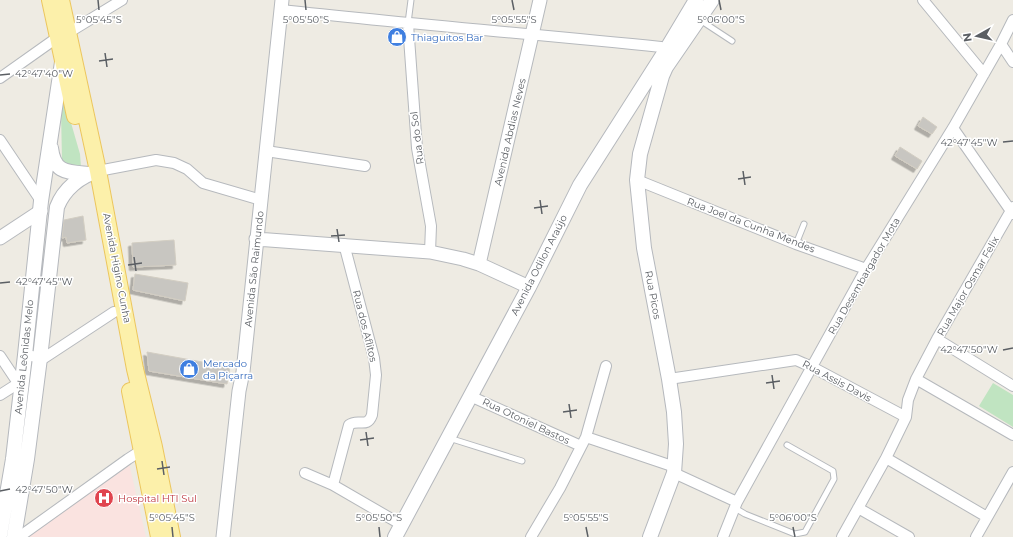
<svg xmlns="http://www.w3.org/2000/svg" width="1013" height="537" viewBox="0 0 1013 537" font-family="Montserrat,sans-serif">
  <defs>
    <filter id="shadow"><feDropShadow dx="-3.5" dy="3.5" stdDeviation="0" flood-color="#0004"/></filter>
  </defs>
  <rect width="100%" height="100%" fill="#eeebe3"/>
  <!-- medical -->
  <path fill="#fae3e0" d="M 128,459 L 146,537 L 13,537 Z"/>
  <!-- green -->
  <path fill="#c0e4c1" d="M 63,95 L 80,154 L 81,167 L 67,165 L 62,160 L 61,112 Z
    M 993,383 L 1013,395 L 1013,427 L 979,406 Z"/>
  <!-- building -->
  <path fill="#c8c6c1" stroke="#d2cdc2" filter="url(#shadow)" d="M 923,117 L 937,127 L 932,134 L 918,126 Z
    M 900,147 L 922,161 L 917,169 L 895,156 Z
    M 83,216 L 86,240 L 67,243 L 66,237 L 62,238 L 64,220 Z
    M 174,240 L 176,265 L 133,267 L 132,243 Z
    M 135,274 L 188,283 L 185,301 L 133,290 Z
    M 147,352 L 230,367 L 227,384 L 149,371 Z"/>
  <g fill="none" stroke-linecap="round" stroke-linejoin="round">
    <!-- service casing -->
    <g stroke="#b6b9bd" stroke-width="7">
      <path id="service" d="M 700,20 L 732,41
        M 408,23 L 411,0
        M 796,244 L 804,224
        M 449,438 L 522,461
        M 735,508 L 745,514 L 795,534 L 805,532 L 834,479 L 833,471 L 787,445"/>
    </g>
    <!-- minor casing -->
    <g stroke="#b6b9bd" stroke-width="12">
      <path id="minor" d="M 923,0 L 984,74
        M 281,10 C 408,24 534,34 661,47 L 672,52
        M 408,24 L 417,148 L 431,226 L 430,252
        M 68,33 L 122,0
        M 1001,44 L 1013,62
        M 0,78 L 58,37
        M 953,128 L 1013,214
        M 0,140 L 41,201
        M 266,151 L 365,166
        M 98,171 L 156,160 L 174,163 L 187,169 L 203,183 L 261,200
        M 637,180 L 796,244 L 866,269
        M 937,339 L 1013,386
        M 25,355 L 44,358 L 114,312
        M 0,356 L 18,383
        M 669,379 L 796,360 L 812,367 L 906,417
        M 916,379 L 1013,435
        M 0,395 L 22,381
        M 470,396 L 581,446
        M 586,437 L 675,467
        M 886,458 L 987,517
        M 305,473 L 333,485 L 402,525
        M 674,473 L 737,502
        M 333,485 L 349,425 C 358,418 367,429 372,415 L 376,375 L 374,358 L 344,244
        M 858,508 L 909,537
        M 19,537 L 128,459 L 142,450 L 145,449
        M 531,537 L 560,488 L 586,437 L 606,366
        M 723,537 L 737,502 L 866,269 L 953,128 L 1001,44 L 1013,20
        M 842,537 L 886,458 L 906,417 L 908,400 L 916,379 L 937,339 L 1013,207
        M 976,537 L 1013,472"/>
    </g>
    <!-- tertiary casing -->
    <g stroke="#b6b9bd" stroke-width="15">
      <path id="tertiary" d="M 0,238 L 41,211
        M 256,239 L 430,252 L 463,259 L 479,264 L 529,287
        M 479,264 L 540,0
        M 223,537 L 239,391 L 243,372 L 282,0"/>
    </g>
    <!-- secondary casing -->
    <g stroke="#b5b8bd" stroke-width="16">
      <path id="secondary" d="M 51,148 C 54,173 67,172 88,174
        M 0,535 L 13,459 L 25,355 L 41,201 L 62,62
        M 14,537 L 27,459 L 40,358 L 57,207 C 64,189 80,176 98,171
        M 395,537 L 529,287 L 580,185 L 666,50 L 696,0
        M 650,537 L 674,473 L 676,444 L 674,412 L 669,379 L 644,248 L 637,180 L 640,154 L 662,76 L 666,67 L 712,0"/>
    </g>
    <!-- primary casing -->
    <g stroke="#ecc65e" stroke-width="18">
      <path id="primary" d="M 50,0 L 75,116
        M 61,0 L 98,171 L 135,369 L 154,447 L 172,537
        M 130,391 L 159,537"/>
    </g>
    <!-- service -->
    <use href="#service" stroke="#fff" stroke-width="5"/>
    <!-- minor -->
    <use href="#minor" stroke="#fff" stroke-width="10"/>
    <!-- tertiary -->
    <use href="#tertiary" stroke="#fff" stroke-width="13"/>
    <!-- secondary -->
    <use href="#secondary" stroke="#fff" stroke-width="14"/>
    <!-- primary -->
    <use href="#primary" stroke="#fcf0aa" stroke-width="16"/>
  </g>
  <!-- ticks -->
  <path fill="none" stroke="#5b5f64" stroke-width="1.5" d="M 98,0 L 99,10M 305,0 L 306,10M 512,0 L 514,10M 719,0 L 721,10M 105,53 L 107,67M 99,61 L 113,59M 0,75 L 10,74M 1003,142 L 1013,141M 743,171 L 745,185M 738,179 L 751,177M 540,200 L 542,214M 534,208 L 548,206M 337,229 L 339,242M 331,236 L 345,235M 134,257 L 136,271M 128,265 L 142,263M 0,283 L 10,282M 1003,350 L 1013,348M 772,375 L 774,389M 766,383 L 780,381M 569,404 L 571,418M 563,412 L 577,410M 366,432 L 368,446M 360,440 L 374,438M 162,461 L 164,475M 157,469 L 170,467M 0,491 L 10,489M 172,527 L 173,537M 379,527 L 380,537M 586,527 L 588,537M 793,527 L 795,537"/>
  <!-- icons -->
  <defs>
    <g id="shop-disc" transform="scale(1)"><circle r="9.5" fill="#3f7fe0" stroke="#fff"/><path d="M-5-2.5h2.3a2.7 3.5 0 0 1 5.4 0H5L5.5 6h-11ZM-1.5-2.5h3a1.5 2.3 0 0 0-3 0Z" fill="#fff"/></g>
    <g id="hospital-disc" transform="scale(1)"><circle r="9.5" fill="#e0444e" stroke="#fff"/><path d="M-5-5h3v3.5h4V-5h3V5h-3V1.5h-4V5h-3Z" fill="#fff"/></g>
  </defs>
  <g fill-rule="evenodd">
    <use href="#shop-disc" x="397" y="37"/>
    <use href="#shop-disc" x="189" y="369"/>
    <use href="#hospital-disc" x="104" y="498"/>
  </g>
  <g text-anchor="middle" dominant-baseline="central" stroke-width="3" stroke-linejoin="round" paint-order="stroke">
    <!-- shop labels -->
    <g font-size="10" fill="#366cbe" stroke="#fff" text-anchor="start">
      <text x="411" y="37">Thiaguitos Bar</text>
      <text x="203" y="363">Mercado<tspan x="203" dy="12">da Piçarra</tspan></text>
    </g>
    <!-- street labels -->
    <g font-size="10" fill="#5b5f64" stroke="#fff">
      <text transform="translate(510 132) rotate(-77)">Avenida Abdias Neves</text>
      <text transform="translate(417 138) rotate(-97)">Rua do Sol</text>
      <text transform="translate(751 225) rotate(21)">Rua Joel da Cunha Mendes</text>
      <text transform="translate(539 265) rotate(-63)">Avenida Odilon Araújo</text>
      <text transform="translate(117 268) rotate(79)">Avenida Higino Cunha</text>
      <text transform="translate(254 269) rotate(-84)">Avenida São Raimundo</text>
      <text transform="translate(864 276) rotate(-60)">Rua Desembargador Mota</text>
      <text transform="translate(968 286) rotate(-60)">Rua Major Osmar Felix</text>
      <text transform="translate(653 295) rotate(79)">Rua Picos</text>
      <text transform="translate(365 326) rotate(76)">Rua dos Aflitos</text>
      <text transform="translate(24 357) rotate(-84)">Avenida Leônidas Melo</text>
      <text transform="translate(837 381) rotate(28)">Rua Assis Davis</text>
      <text transform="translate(526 421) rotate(25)">Rua Otoniel Bastos</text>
    </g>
    <!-- health labels -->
    <g font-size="10" fill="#be3a42" stroke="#fff" text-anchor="start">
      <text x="118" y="498">Hospital HTI Sul</text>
    </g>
  </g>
  <g font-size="10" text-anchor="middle" fill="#5b5f64" stroke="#fff" stroke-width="3" stroke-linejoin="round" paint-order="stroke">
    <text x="99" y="23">5°05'45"S</text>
    <text x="306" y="23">5°05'50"S</text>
    <text x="514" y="23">5°05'55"S</text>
    <text x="721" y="23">5°06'00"S</text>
    <text x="44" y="77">42°47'40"W</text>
    <text x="969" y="146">42°47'45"W</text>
    <text x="44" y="285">42°47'45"W</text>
    <text x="969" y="353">42°47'50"W</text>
    <text x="44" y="493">42°47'50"W</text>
    <text x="172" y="521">5°05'45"S</text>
    <text x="379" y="521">5°05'50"S</text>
    <text x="586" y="521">5°05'55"S</text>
    <text x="793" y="521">5°06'00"S</text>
  </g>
  <!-- north arrow -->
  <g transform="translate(977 36) rotate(262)" stroke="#ffffff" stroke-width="3" paint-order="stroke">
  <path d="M0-3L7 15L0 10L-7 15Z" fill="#5b5f64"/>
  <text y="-6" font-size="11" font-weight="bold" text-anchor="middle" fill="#5b5f64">N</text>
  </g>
</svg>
